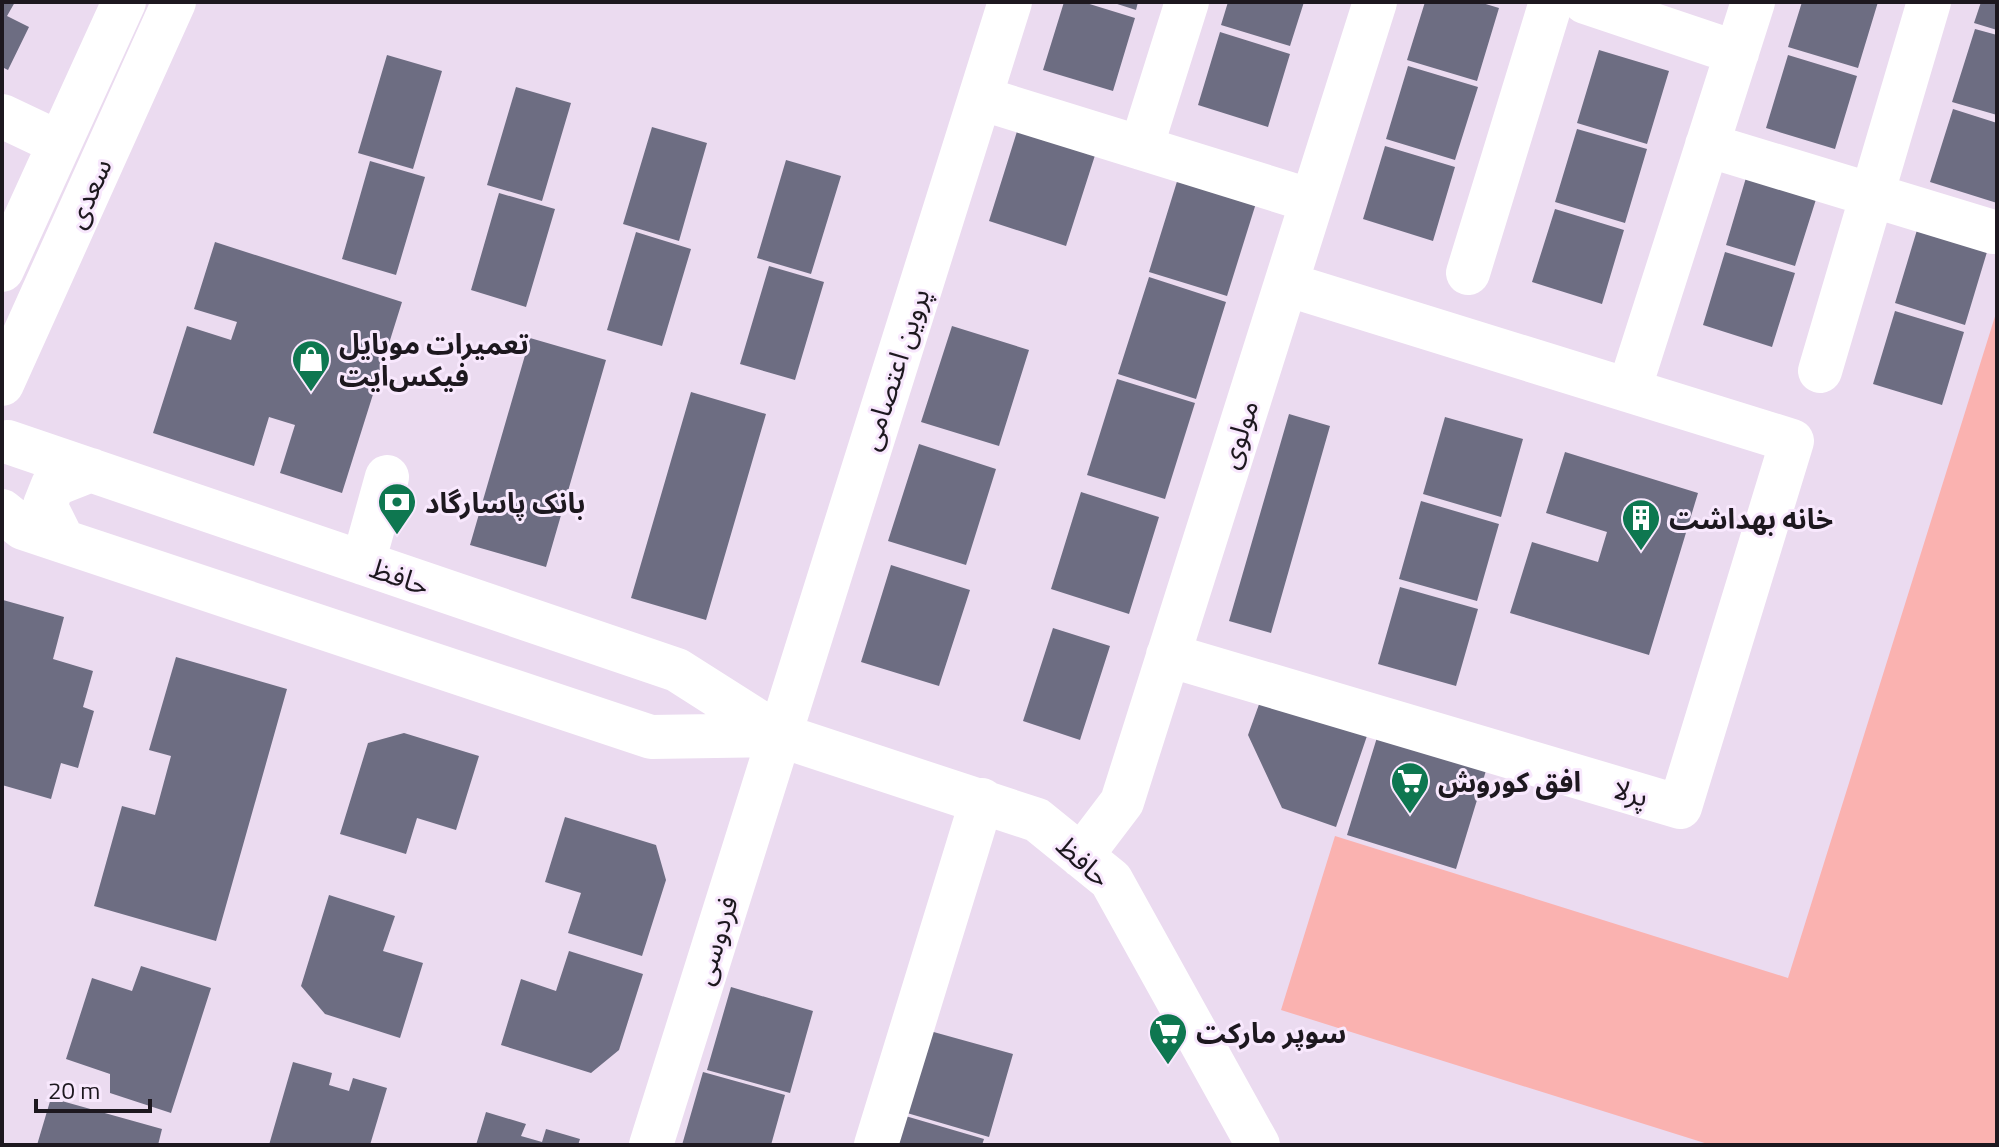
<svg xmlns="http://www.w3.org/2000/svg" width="1999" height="1147" viewBox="0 0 1999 1147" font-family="'Titillium Web','Noto Sans Arabic',sans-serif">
  <rect width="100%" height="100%" fill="#ebdbf0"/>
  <!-- green -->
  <path fill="#fab2b0" d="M 1997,310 L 1997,1145 L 1711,1145 L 1281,1010 L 1335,836 L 1788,978 Z"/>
  <!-- building -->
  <path fill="#6d6d82" d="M 2,2 L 15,2 L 7,16 L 29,27 L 8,70 L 2,67 Z
    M 1064,2 L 1083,2 L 1135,18 L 1113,91 L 1043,70 Z
    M 1111,2 L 1138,2 L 1136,10 Z
    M 1228,2 L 1304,2 L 1290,46 L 1221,25 Z
    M 1425,2 L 1479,2 L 1499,8 L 1477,81 L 1407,60 Z
    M 1802,2 L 1878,2 L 1858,68 L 1788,47 Z
    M 1981,2 L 1997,2 L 1997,30 L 1974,23 Z
    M 1975,29 L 1997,35 L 1997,115 L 1952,102 Z
    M 1220,32 L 1290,54 L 1268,127 L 1198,105 Z
    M 1599,50 L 1669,71 L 1647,144 L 1577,123 Z
    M 387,55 L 442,71 L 413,169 L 358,153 Z
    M 1788,55 L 1857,76 L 1835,149 L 1766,128 Z
    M 1408,66 L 1478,87 L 1455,160 L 1386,139 Z
    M 516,87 L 571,103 L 542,201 L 487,185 Z
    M 1953,109 L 1997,123 L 1997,203 L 1930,182 Z
    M 1019,125 L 1097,149 L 1066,246 L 989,221 Z
    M 652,127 L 707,143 L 679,241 L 623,224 Z
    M 1577,129 L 1647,149 L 1625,223 L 1555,202 Z
    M 1385,146 L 1455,167 L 1433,241 L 1363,219 Z
    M 786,160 L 841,176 L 811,274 L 757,258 Z
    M 370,161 L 425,177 L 396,275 L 342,259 Z
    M 1748,171 L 1818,193 L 1795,266 L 1726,245 Z
    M 1179,175 L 1257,200 L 1227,296 L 1149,272 Z
    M 499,193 L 555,209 L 526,307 L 471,290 Z
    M 1555,209 L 1624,230 L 1602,304 L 1532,282 Z
    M 1917,230 L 1987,252 L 1965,325 L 1895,303 Z
    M 636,232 L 691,249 L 662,346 L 607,330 Z
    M 215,242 L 402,302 L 342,493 L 280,473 L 295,425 L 269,417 L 254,466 L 153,433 L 187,326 L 231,340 L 237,322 L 194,309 Z
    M 1725,252 L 1795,273 L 1772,347 L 1703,325 Z
    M 769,266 L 824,282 L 795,380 L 740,364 Z
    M 1149,277 L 1226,302 L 1196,399 L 1118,374 Z
    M 1895,311 L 1964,332 L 1942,405 L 1873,384 Z
    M 952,326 L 1029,350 L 999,446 L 921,422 Z
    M 530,338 L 606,360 L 546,567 L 470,545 Z
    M 1117,379 L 1195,403 L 1165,499 L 1087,475 Z
    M 691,392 L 766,414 L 706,620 L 631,598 Z
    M 1289,414 L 1330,426 L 1271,633 L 1229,621 Z
    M 1445,417 L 1523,439 L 1501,517 L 1423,494 Z
    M 919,444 L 996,469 L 966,565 L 888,541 Z
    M 1565,452 L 1698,493 L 1649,655 L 1510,613 L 1532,542 L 1598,562 L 1607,532 L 1546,513 Z
    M 1081,492 L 1159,517 L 1129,614 L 1051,589 Z
    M 1421,501 L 1499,524 L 1477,601 L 1399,579 Z
    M 891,565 L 970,590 L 939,686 L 861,662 Z
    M 1400,587 L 1478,609 L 1456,686 L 1378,664 Z
    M 3,600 L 64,617 L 53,659 L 93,671 L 83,707 L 94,711 L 78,768 L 61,763 L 51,799 L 2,785 Z
    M 1053,628 L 1110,646 L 1080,740 L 1023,721 Z
    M 176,657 L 287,689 L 216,941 L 94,906 L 122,806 L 155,815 L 171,756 L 149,750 Z
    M 1262,696 L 1368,733 L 1336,827 L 1282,808 L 1248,735 Z
    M 1379,731 L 1488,764 L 1456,869 L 1347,835 Z
    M 404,733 L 479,756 L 456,830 L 417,818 L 406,854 L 340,834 L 368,743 Z
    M 565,817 L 656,845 L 666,880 L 642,956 L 568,933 L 581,893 L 545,882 Z
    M 329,895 L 395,916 L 383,951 L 423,963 L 400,1038 L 325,1014 L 301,986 Z
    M 569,951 L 643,974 L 619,1050 L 591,1073 L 501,1045 L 521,979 L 556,991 Z
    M 141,966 L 211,988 L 171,1113 L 110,1093 L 110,1074 L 66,1059 L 92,978 L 132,991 Z
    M 731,987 L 813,1011 L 790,1093 L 707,1070 Z
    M 930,1031 L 1013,1054 L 989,1137 L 907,1113 Z
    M 293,1062 L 332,1073 L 329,1085 L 349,1091 L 353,1078 L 387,1088 L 370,1145 L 269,1145 Z
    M 703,1072 L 785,1095 L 771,1145 L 682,1145 Z
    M 51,1098 L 162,1129 L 158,1145 L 37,1145 Z
    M 486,1112 L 526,1124 L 521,1136 L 542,1142 L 546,1129 L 580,1139 L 578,1145 L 476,1145 Z
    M 902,1115 L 984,1139 L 982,1145 L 893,1145 Z"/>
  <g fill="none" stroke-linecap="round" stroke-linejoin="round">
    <!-- minor -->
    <path stroke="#fff" stroke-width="44" d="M 1585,2 L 1737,53
      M 980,98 L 1312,201
      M 2,116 L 59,143
      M 1707,145 L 1993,232
      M 1141,148 L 1187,2
      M 2,270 L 124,2
      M 1468,273 L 1551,2
      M 1820,371 L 1929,2
      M 2,384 L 174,2
      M 1629,390 L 1753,2
      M 8,442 L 677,670 L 779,735 L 1037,820 L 1111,880 L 1258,1145
      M 2,511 L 23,528 L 651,737 L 779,735
      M 63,541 L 45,505 L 53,485 L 91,470
      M 363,563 L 387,477
      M 1168,655 L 1680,807 L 1792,441 L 1286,284
      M 1081,856 L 1122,802 L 1375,2
      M 651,1145 L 1010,2
      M 876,1145 L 982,800"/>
  </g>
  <!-- icons -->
  <defs>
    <g id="shop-pin" transform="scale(2)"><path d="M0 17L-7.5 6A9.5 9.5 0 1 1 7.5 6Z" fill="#0e7750" stroke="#f8e8fd"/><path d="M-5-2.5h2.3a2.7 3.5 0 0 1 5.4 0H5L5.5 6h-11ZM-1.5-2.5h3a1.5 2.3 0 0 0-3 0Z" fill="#fff"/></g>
    <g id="bank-pin" transform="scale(2)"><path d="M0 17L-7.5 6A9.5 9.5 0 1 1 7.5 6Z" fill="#0e7750" stroke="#f8e8fd"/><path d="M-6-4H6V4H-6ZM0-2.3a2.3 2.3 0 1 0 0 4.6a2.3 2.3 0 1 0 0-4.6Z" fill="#fff"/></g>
    <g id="building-pin" transform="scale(2)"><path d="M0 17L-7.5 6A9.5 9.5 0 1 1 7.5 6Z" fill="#0e7750" stroke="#f8e8fd"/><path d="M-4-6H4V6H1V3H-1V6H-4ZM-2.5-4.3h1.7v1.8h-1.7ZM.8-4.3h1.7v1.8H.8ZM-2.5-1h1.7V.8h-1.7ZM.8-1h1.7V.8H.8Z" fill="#fff"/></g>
    <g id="supermarket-pin" transform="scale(2)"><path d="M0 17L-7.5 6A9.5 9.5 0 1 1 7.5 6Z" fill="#0e7750" stroke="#f8e8fd"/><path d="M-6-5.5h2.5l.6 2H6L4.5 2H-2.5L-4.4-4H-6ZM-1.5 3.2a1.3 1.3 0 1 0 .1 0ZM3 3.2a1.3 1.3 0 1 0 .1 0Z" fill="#fff"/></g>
  </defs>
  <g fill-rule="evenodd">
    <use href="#shop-pin" x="311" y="359"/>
    <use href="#bank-pin" x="397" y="502"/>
    <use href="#building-pin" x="1641" y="518"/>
    <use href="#supermarket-pin" x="1410" y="781"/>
    <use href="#supermarket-pin" x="1168" y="1032"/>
  </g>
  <g text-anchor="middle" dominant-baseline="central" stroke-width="6" stroke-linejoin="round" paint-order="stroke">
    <!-- street labels -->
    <g font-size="28" fill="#1d181f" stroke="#f8e8fd">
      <text transform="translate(88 193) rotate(-66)">سعدی</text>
      <text transform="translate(894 369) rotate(-72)">پروین اعتصامی</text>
      <text transform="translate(1238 434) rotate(-72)">مولوی</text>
      <text transform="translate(400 576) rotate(19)">حافظ</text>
      <text transform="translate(1631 792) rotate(17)">پرلا</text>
      <text transform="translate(1084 861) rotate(42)">حافظ</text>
      <text transform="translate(715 940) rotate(-73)">فردوسی</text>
    </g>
    <!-- poi labels -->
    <g font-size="28" font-weight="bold" fill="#1d181f" stroke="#f8e8fd" text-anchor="start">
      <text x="339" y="343">تعمیرات موبایل<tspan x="339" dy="32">فیکس‌ایت</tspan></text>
      <text x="425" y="502">بانک پاسارگاد</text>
      <text x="1669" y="518">خانه بهداشت</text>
      <text x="1438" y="781">افق کوروش</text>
      <text x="1196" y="1032">سوپر مارکت</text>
    </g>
  </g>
  <!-- border -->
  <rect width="1999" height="1147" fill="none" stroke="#1d181f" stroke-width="8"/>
  <!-- scale -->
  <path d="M36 1099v12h114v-12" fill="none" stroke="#1d181f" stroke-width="4"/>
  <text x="48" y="1099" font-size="24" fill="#1d181f" stroke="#f8e8fd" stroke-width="6" paint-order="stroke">20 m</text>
</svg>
